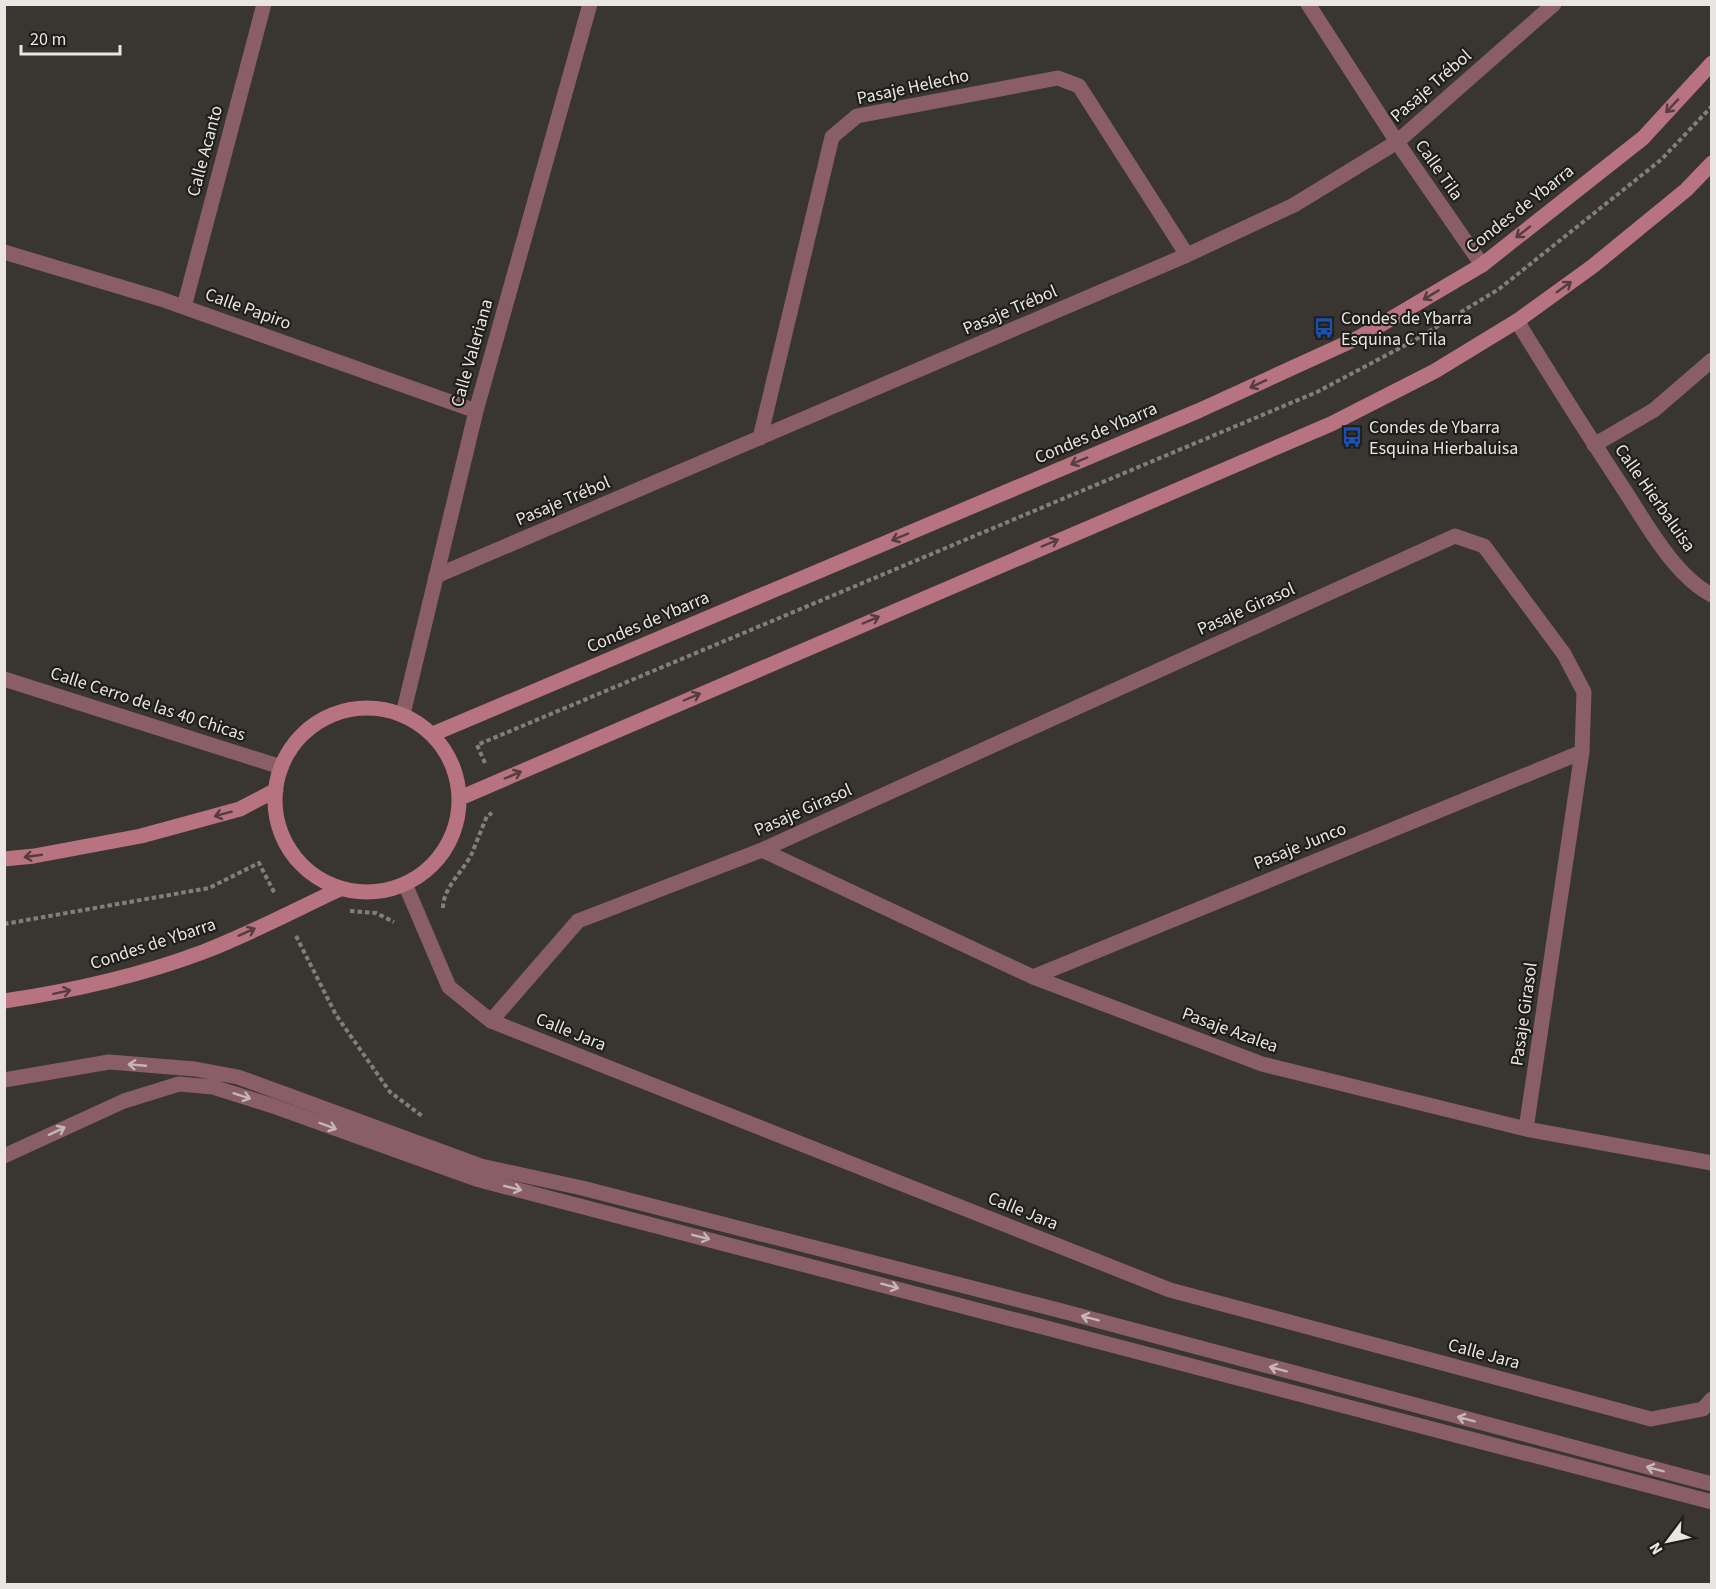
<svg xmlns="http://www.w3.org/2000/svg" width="1716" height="1589" viewBox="0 0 1716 1589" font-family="'Source Sans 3',sans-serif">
  <rect width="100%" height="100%" fill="#393631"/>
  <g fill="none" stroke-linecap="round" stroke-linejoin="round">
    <!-- path -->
    <path stroke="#827f7b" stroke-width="4" stroke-dasharray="4.5 3" stroke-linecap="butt" d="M 485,763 L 477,745 L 1317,392 L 1415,340 L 1499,289 L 1662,159 L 1712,106
      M 443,908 C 443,887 464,871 472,853 C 477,841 482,828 487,816 L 492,813
      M 350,911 L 376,913 L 394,922
      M 4,924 L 209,888 L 259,863 L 275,894
      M 296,936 L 336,1015 L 390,1092 L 422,1116"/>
    <!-- lane -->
    <path stroke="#8a5e67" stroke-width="15" d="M 4,1080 L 109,1062 L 195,1069 L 238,1077 L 481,1166 L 582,1188 L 1062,1311 L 1712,1484
      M 4,1156 L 124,1101 L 179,1084 L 213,1087 L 273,1106 L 476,1179 L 1712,1502"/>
    <!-- street -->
    <path stroke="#8a5e67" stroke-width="15" d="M 1308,4 L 1397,142 L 1482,265
      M 4,252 L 161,299 L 476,411
      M 184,307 L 264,4
      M 1517,321 C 1552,378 1588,435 1625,491 C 1647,525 1675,576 1712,595
      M 760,438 L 832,137 L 857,116 L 1058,78 L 1079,86 L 1187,255
      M 1594,445 L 1654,410 L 1712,360
      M 436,576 L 1187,255 L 1294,205 L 1397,142 L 1554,4
      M 4,679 L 281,767
      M 403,714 L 476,411 L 590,4
      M 762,850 L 1033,977 L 1262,1064 L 1526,1129 L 1712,1163
      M 405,884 L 449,987 L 491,1021 L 1170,1290 L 1651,1419 L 1703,1409 L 1712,1399
      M 1033,977 L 1582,752
      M 491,1021 L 578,921 L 762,850 L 1455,536 L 1484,546 L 1564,654 L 1584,692 L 1582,752 L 1526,1129"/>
    <!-- secondary -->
    <path stroke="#b87381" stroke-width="15" d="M275 800a92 92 0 1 1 184 0a92 92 0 1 1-184 0Z
      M 433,734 L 1198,411 L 1360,337 L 1482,265 L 1643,138 L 1712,63
      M 460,798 L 1331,424 L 1435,371 L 1517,321 L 1593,266 L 1686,190 L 1712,163
      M 4,859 L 34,856 L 141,836 L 240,809 L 276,790
      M 4,1001 C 72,991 139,976 203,952 C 250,934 295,910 340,889"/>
  </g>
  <!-- one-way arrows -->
  <defs><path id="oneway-shaft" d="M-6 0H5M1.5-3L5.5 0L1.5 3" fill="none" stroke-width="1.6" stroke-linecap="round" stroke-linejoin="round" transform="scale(1.5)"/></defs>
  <g stroke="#553c3f">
    <use href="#oneway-shaft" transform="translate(1672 106) rotate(133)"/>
    <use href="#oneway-shaft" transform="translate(1523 232) rotate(142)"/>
    <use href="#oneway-shaft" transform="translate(1564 287) rotate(-36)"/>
    <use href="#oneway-shaft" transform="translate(1431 295) rotate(149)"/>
    <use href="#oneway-shaft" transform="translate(1258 384) rotate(155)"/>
    <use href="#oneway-shaft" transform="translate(1079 461) rotate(157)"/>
    <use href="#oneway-shaft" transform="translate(900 537) rotate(157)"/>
    <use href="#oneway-shaft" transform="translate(1050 543) rotate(-23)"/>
    <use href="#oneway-shaft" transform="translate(871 620) rotate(-23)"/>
    <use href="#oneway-shaft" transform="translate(692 697) rotate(-23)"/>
    <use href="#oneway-shaft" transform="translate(513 775) rotate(-23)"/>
    <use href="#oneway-shaft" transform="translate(223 814) rotate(165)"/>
    <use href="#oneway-shaft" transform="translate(33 856) rotate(172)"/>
    <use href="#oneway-shaft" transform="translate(247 932) rotate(-24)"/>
    <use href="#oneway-shaft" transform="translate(62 992) rotate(-12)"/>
  </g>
  <g stroke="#c7b6b7">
    <use href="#oneway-shaft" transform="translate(137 1065) rotate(-175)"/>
    <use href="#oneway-shaft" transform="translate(242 1096) rotate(18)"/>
    <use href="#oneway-shaft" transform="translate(328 1126) rotate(20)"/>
    <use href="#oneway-shaft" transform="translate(57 1131) rotate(-25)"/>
    <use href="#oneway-shaft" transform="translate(513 1188) rotate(14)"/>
    <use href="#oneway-shaft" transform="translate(701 1237) rotate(14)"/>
    <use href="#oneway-shaft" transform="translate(890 1286) rotate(15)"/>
    <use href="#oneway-shaft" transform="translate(1090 1318) rotate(-165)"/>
    <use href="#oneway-shaft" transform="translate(1278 1369) rotate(-165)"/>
    <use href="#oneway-shaft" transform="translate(1466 1419) rotate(-165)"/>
    <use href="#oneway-shaft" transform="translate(1655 1469) rotate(-165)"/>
  </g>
  <!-- icons -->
  <defs>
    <g id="bus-bare" transform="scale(1.62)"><path d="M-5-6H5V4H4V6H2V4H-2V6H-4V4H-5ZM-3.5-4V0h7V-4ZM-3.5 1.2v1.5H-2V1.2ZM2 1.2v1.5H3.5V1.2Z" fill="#1a4fb4" stroke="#1f1e1b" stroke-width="2.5" paint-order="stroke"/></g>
  </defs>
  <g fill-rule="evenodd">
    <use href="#bus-bare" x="1324" y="328"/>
    <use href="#bus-bare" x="1352" y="437"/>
  </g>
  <g text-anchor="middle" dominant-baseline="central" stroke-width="4.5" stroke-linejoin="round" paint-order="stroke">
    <!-- street labels -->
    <g font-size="18" fill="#e8e5e2" stroke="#1f1e1b">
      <text transform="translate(1431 86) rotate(-41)">Pasaje Trébol</text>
      <text transform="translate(913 87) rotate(-12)">Pasaje Helecho</text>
      <text transform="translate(205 151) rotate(-75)">Calle Acanto</text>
      <text transform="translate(1439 170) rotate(55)">Calle Tila</text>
      <text transform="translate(1520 209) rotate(-38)">Condes de Ybarra</text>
      <text transform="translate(248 309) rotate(20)">Calle Papiro</text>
      <text transform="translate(1010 310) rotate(-23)">Pasaje Trébol</text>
      <text transform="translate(472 353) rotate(-74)">Calle Valeriana</text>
      <text transform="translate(1096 433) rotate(-23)">Condes de Ybarra</text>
      <text transform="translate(1655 498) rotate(55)">Calle Hierbaluisa</text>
      <text transform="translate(563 501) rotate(-23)">Pasaje Trébol</text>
      <text transform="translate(1246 609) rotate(-24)">Pasaje Girasol</text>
      <text transform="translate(648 622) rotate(-23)">Condes de Ybarra</text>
      <text transform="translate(148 704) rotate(18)">Calle Cerro de las 40 Chicas</text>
      <text transform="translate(803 810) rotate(-24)">Pasaje Girasol</text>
      <text transform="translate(1300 846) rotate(-22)">Pasaje Junco</text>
      <text transform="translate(153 944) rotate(-18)">Condes de Ybarra</text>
      <text transform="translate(1524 1014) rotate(-82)">Pasaje Girasol</text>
      <text transform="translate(1230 1030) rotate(20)">Pasaje Azalea</text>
      <text transform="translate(571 1032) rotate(22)">Calle Jara</text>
      <text transform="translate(1023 1211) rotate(22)">Calle Jara</text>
      <text transform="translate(1484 1354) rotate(15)">Calle Jara</text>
    </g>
    <!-- poi labels -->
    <g font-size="18" fill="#e8e5e2" stroke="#1f1e1b" text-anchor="start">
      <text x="1341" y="318">Condes de Ybarra<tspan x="1341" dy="21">Esquina C Tila</tspan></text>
      <text x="1369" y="427">Condes de Ybarra<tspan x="1369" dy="21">Esquina Hierbaluisa</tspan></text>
    </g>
  </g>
  <!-- border -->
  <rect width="1716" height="1589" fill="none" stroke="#e8e5e2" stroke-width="12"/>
  <!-- north arrow -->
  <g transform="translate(1668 1541) rotate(238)" stroke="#1f1e1b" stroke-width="4.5" paint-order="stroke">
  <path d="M0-4.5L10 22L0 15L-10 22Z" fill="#e8e5e2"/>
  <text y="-9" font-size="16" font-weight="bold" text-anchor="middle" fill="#e8e5e2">N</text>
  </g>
  <!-- scale -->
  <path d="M21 45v9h99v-9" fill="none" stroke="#e8e5e2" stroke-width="3"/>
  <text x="30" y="45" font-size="18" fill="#e8e5e2" stroke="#1f1e1b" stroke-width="4.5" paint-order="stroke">20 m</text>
</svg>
